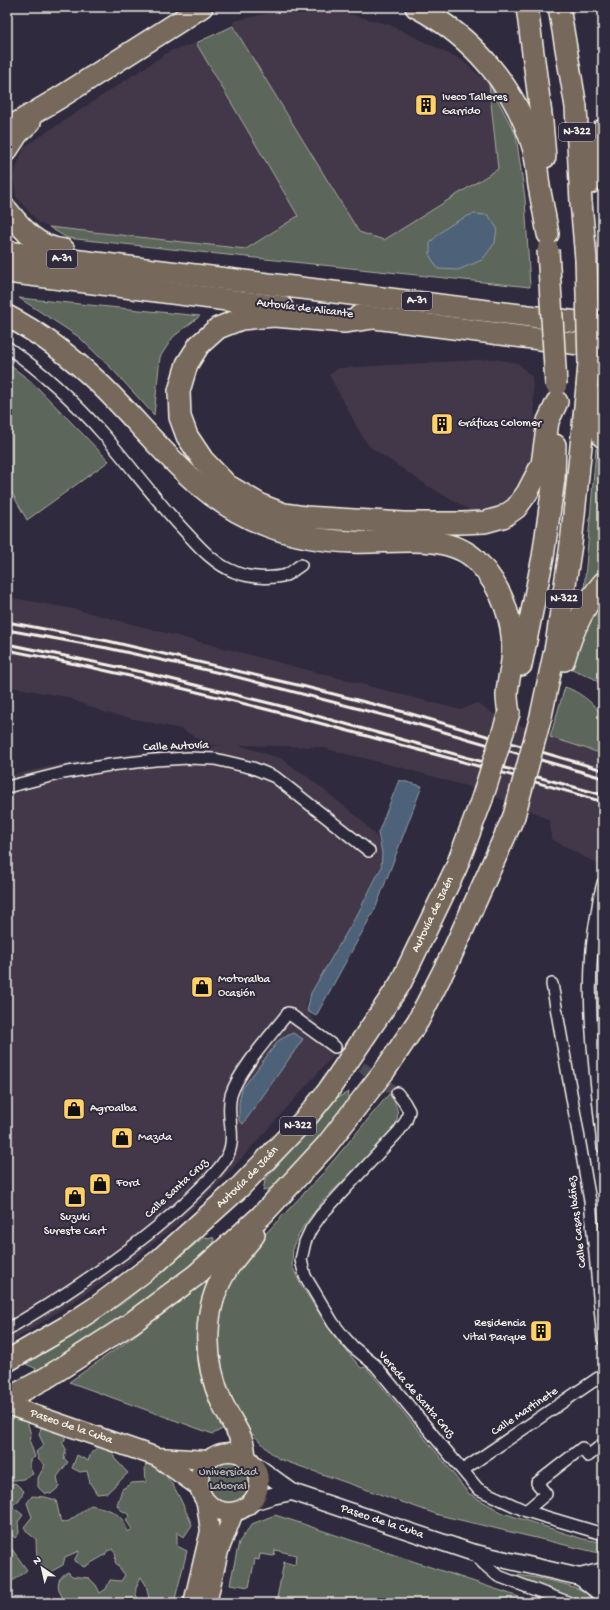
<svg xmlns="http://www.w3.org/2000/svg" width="610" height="1610" viewBox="0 0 610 1610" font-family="'Gochi Hand',sans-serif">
  <rect width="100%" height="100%" fill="#2f2a3d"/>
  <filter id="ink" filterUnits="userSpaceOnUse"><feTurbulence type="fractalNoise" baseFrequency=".025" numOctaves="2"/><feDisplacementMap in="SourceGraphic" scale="8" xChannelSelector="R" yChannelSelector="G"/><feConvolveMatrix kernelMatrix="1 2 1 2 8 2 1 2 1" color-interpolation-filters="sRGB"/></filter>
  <g filter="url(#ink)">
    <!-- built -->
    <path fill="#423848" d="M 286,9 L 333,10 L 390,25 L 462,60 L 489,84 L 498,169 L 385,240 L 359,232 L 233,26 L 234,21 Z
      M 196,43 L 298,216 L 246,249 L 49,227 L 39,223 L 16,197 L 13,176 L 24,147 L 170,51 Z
      M 494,359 L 518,363 L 532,377 L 535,419 L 532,464 L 524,483 L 511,499 L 492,511 L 473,512 L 428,486 L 370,447 L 362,436 L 329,375 L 339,368 Z
      M 7,597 L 74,609 L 461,710 L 476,703 L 494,714 L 550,737 L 603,754 L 603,861 L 601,866 L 551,839 L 550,821 L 532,811 L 466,786 L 403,768 L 319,747 L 239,745 L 282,759 L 308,777 L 360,819 L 376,836 L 381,847 L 382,859 L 376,878 L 349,929 L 311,993 L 306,1004 L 306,1010 L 322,1030 L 341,1044 L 333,1056 L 216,1187 L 175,1226 L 114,1275 L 7,1345 L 7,776 L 66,763 L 165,750 L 226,745 L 210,745 L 181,729 L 106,713 L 66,697 L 7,686 Z"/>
    <!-- green -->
    <path fill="#5d665a" stroke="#a8aca1" d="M 233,26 L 359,232 L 384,240 L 498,169 L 489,84 L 516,135 L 525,198 L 530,287 L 67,238 L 49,227 L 246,249 L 298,216 L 196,43 Z
      M 19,298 L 200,316 L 173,337 L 160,357 L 154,415 L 113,370 L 79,337 Z
      M 7,363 L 33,383 L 109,461 L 27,520 L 7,484 Z
      M 596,448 L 603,463 L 603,565 L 584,590 Z
      M 603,596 L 603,687 L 593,678 L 572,669 L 576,647 Z
      M 565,687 C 578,691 599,706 603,719 C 605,727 603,744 603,754 L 550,737 Z
      M 603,1000 L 603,1069 L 600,1021 Z
      M 349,1092 L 346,1109 L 280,1185 L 263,1191 L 265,1180 L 334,1099 Z
      M 389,1094 C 398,1106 401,1115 393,1130 L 323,1201 L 304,1225 L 293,1246 L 292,1266 L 301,1285 L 334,1336 L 361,1368 L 366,1367 L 445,1463 L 468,1493 L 503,1513 L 583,1539 L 601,1542 L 599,1553 L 439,1515 L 279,1459 L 270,1452 L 242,1423 L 221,1376 L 216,1335 L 222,1293 L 252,1248 L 323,1173 Z
      M 204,1237 L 214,1238 L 213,1248 L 169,1287 L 43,1372 L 26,1364 L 123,1303 Z
      M 219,1272 L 209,1295 L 226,1427 L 213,1434 L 69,1382 L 122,1345 Z
      M 7,1414 L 27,1421 L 31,1435 L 30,1442 L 35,1457 L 30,1460 L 30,1468 L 33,1474 L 23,1479 L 7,1481 Z
      M 42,1425 L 65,1433 L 65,1440 L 62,1442 L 66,1449 L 64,1459 L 68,1462 L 57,1477 L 59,1487 L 51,1494 L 44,1493 L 38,1487 L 38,1478 L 45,1465 L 39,1460 L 36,1452 L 44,1445 L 39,1435 Z
      M 100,1445 L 115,1450 L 114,1458 L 128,1473 L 107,1493 L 97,1494 L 90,1483 L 87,1471 L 80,1472 L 72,1468 L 77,1455 L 88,1461 L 91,1453 Z
      M205 1480a23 23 0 1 1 46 0a23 23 0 1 1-46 0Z
      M 147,1461 C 172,1473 181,1501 192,1525 L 184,1537 L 177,1532 L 177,1546 L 187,1551 L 174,1603 L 150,1603 L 146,1585 L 141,1577 C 135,1588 133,1593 141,1603 L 37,1603 L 49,1597 L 50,1601 L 63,1598 C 56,1587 56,1578 68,1572 L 72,1576 L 89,1578 L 96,1585 L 100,1593 L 106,1589 L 110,1580 L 121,1581 L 125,1575 L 115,1562 L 116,1555 L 113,1549 L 107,1551 L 105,1555 L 84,1567 L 74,1561 L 79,1551 L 65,1557 L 63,1565 L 52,1571 C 34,1565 37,1555 36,1539 L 28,1533 L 24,1527 L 32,1517 L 27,1503 L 32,1496 L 45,1497 L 56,1500 L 61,1523 L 69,1521 L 91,1505 C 111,1510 121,1511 128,1532 L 132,1529 L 126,1520 L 130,1515 L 121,1510 L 117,1505 L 122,1489 L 132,1483 L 146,1482 L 145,1467 Z
      M 15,1483 L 24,1491 L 19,1500 L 13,1505 L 14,1508 L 23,1515 L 18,1522 L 19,1533 L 15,1538 L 7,1530 L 7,1486 Z
      M 275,1515 L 297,1522 L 537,1603 L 276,1603 L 284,1562 L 295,1565 L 296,1555 L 275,1550 L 274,1556 L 260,1554 L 259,1560 L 255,1559 L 249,1587 L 230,1584 L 239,1542 L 252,1524 Z
      M 9,1545 L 27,1570 L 10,1583 L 7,1579 L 7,1546 Z
      M 514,1575 C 535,1576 589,1587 603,1603 L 578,1603 L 513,1577 Z"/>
    <!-- water -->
    <path fill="#4d6278" stroke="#909ba5" d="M 473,214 L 488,215 L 497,228 L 495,243 L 482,260 L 458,270 L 438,269 L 430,256 L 430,243 C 442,229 455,221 473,214 Z
      M 399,780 L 422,786 L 376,907 L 316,1016 L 307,1011 L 311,993 L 358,913 L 381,868 L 382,853 L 378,833 Z
      M 293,1033 L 303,1039 L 243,1124 L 239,1121 L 239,1102 L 242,1089 L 279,1040 Z"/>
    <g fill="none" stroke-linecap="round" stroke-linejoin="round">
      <!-- minor-tunnel -->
      <path stroke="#4d4857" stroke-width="11" stroke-dasharray="11 5.5" stroke-linecap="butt" d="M 335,1047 L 397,1093"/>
      <!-- minor casing -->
      <g stroke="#f4f1e8" stroke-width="14">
        <path id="minor" d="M 7,347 C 43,372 75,402 104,435 C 130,465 154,498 182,528 C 197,544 213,564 235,572 C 248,578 272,579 286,575 C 291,573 296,568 301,565
          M 7,787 L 63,773 L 110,765 L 155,760 L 188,758 L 215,759 L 253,768 L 275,777 L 369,851
          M 603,883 C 600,893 598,903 597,913 C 582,990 596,1069 603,1147
          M 552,984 L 590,1201 L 603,1339
          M 397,1093 L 404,1102 L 409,1111 L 406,1121 L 399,1131 L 321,1215 L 311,1229 L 305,1242 L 301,1260 L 305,1276 L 333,1323 L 344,1337 L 353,1347 L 375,1365 L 478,1489 L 526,1511 L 603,1534
          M 8,1329 C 73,1291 137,1248 192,1196 C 203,1185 216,1174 225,1160 C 239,1139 225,1118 231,1095 C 239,1070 271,1035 288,1013 L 335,1047
          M 463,1470 L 598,1378 L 603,1376
          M 526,1511 L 546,1494 L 537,1483 L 582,1448 L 588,1456 L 603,1444
          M 472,1552 L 485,1565 L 498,1576 L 570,1603"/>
      </g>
      <!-- secondary casing -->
      <g stroke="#f4f1e8" stroke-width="19">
        <g id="secondary">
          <path id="s1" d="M 254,1464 L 292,1492 L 471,1552 L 580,1577 L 603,1595"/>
          <path d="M 252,1502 L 272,1496 L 292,1492"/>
          <path d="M 580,1577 L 603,1571"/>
        </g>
      </g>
      <!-- primary casing -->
      <g stroke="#f4f1e8" stroke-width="21">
        <g id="primary">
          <path id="s2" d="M 7,1405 L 157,1457 L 208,1460"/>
          <circle cx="229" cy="1482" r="30"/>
          <path d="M 157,1457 L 199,1487"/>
          <path d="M 193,1603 L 210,1531 L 206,1503"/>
          <path d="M 207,1603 L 219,1551 L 234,1512"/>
        </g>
      </g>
      <!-- motorway casing -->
      <g stroke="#f4f1e8" stroke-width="24">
        <g id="motorway">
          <path d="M 416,7 C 472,36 515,86 533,147 C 537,160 537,173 539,186 C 542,202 545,218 548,234"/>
          <path d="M 527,7 L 542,122 L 545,157"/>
          <path d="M 559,7 L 576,107 L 581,202 L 586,259"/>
          <path d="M 7,129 L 59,98 L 202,7"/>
          <path d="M 7,150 L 18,133 L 30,122"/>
          <path d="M 590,183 L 595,143 L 603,130"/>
          <path d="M 7,210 C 23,230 37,247 64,250"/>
          <path d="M 7,252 L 603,325"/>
          <path d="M 7,272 L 282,307"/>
          <path d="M 7,316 C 42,334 74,359 102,386 C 155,438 196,500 268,526 C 294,536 325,541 353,542 C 391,544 448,531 477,561 C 502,587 516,624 512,660 C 511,672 507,684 507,695 C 507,701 508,707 509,713"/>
          <path d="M 359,316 L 603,347"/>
          <path d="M 372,318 L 344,322 L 274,316 L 241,319 L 218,328 L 199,345 L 187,364 L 179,391 L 180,417 L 187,436 L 203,460 L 227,485 L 263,506 L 284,514 L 305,517 L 404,523 L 462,523 L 485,522 L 503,517 L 516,508 L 527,493 L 542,464 L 548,421 L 557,402"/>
          <path d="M 594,391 L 603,437"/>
          <path d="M 564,660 C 572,632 583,606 603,583"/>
          <path d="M 521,665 L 543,557 L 554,479 L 555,445"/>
          <path d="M 541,716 L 556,645 L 571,544 L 587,387"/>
          <path id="s3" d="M 7,1361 L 66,1327 L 98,1306 L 158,1261 L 240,1187 L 307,1117 L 328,1091 L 400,984 L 456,868 L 482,799"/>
          <path d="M 7,1399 L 46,1378 L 130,1324 L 196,1275 L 261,1216 L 326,1146 L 385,1070 L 418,1021 L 450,958 L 514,816"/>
          <path d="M 245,1456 C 244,1451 244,1445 242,1441 C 237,1428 228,1416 222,1403 C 203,1360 201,1307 229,1266 C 237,1255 246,1245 254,1235"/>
        </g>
      </g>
      <!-- minor -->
      <use href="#minor" stroke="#2f2a3d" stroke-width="11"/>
      <!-- secondary -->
      <use href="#secondary" stroke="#2f2a3d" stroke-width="16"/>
      <!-- primary -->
      <use href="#primary" stroke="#76695c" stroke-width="18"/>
      <!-- motorway -->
      <use href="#motorway" stroke="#76695c" stroke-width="21"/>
      <!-- rail -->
      <path stroke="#f4f1e8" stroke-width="3" d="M 7,622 L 108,641 L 306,687 L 408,713 L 603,770
        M 7,630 L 107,648 L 229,675 L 406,721 L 603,778
        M 7,644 L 142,672 L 277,705 L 603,795
        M 7,650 C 136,675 262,707 389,742 C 460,761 532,780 603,802"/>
      <!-- motorway-bridge casing -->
      <g stroke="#f4f1e8" stroke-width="24" stroke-linecap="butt">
        <path id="motorway-bridge" d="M 548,250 L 556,385
          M 586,259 L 589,363 L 587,387
          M 482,799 L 509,713
          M 514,816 L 541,716"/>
      </g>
      <!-- motorway-bridge -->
      <use href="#motorway-bridge" stroke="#76695c" stroke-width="21"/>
    </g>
  </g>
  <!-- icons -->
  <defs>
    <g id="building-square" transform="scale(1.15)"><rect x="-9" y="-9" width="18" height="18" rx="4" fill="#ffd166" stroke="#2f2a3d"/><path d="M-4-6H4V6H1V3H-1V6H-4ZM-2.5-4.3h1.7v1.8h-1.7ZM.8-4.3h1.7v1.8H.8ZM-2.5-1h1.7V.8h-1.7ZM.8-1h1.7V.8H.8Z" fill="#111"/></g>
    <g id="shop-square" transform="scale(1.15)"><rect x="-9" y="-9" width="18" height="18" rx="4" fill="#ffd166" stroke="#2f2a3d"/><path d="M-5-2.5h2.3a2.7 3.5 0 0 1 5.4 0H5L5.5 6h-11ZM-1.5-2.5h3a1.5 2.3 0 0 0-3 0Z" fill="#111"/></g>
  </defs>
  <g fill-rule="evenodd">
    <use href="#building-square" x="426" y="105"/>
    <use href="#building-square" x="442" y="424"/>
    <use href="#shop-square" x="202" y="987"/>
    <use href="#shop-square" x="74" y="1109"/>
    <use href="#shop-square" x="122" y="1138"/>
    <use href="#shop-square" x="100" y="1184"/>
    <use href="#shop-square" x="75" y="1197"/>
    <use href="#building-square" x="541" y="1331"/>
  </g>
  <g text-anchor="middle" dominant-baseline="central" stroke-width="4" stroke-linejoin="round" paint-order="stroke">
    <!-- shield labels -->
    <g fill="#2f2a3d" stroke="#b9b5b5" stroke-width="1">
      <rect x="559" y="123" width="36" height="18" rx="3"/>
      <rect x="47" y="250" width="30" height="18" rx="3"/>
      <rect x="402" y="292" width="30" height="18" rx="3"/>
      <rect x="546" y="590" width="36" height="18" rx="3"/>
      <rect x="280" y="1117" width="36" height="18" rx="3"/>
    </g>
    <g font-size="11" font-weight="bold" fill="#f4f1e8">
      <text x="577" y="132">N-322</text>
      <text x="62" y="259">A-31</text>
      <text x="417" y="301">A-31</text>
      <text x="564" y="599">N-322</text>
      <text x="298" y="1126">N-322</text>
    </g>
    <!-- poi labels -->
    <g font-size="12" fill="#f4f1e8" stroke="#2f2a3d" text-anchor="start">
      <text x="442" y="98">Iveco Talleres<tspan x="442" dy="14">Garrido</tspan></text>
      <text x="458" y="424">Gráficas Colomer</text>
      <text x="218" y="980">Motoralba<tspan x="218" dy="14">Ocasión</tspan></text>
      <text x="90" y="1109">Agroalba</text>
      <text x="138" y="1138">Mazda</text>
      <text x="116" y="1184">Ford</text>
      <text x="75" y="1218" text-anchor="middle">Suzuki<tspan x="75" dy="14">Sureste Cart</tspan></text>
      <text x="526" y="1324" text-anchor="end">Residencia<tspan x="526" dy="14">Vital Parque</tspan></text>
    </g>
    <!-- street labels -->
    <g font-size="12" fill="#f4f1e8" stroke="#2f2a3d">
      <text transform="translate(305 309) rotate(7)">Autovía de Alicante</text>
      <text transform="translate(176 747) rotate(-2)">Calle Autovía</text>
      <text stroke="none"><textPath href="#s3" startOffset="628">Autovía de Jaén</textPath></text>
      <text stroke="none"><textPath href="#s3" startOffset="304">Autovía de Jaén</textPath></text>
      <text transform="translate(177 1189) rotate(-43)">Calle Santa Cruz</text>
      <text transform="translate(578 1222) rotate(-97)">Calle Casas Ibáñez</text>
      <text transform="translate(416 1395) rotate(49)">Vereda de Santa Cruz</text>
      <text transform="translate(525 1412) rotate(-34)">Calle Martinete</text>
      <text stroke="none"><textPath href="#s2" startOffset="68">Paseo de la Cuba</textPath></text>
      <text stroke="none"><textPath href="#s1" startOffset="142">Paseo de la Cuba</textPath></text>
    </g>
    <!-- park labels -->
    <g font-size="12" fill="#b8b9af" stroke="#2f2a3d">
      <text x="228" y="1473">Universidad<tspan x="228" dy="14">Laboral</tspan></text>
    </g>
  </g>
  <!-- margin -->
  <rect width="610" height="1610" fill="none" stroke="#2f2a3d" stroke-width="24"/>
  <rect x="12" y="12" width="586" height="1586" fill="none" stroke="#f4f1e8" stroke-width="1.5" filter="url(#ink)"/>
  <!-- north arrow -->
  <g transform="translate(42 1568) rotate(326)" stroke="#2f2a3d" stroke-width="3" paint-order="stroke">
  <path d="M0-3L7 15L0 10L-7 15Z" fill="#f4f1e8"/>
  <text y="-6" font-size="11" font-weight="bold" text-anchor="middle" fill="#f4f1e8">N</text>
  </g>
</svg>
